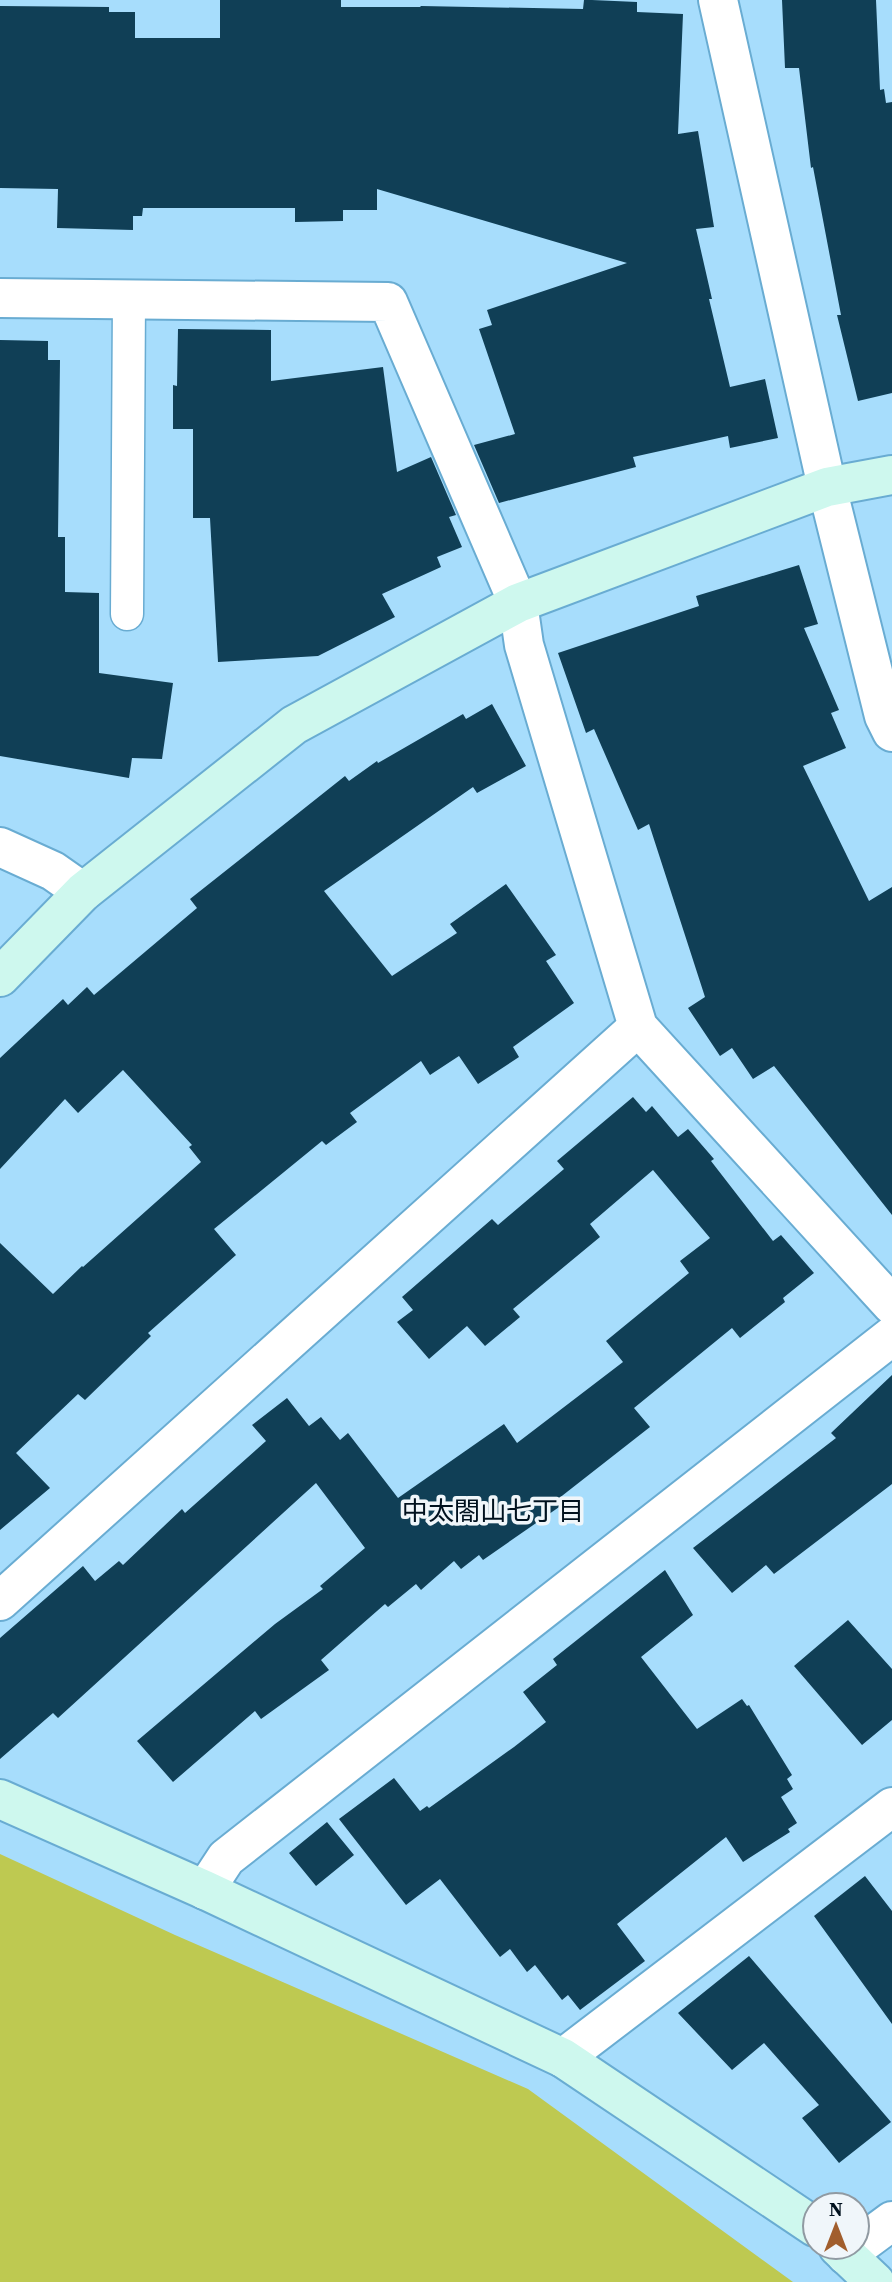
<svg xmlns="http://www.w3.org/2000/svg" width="892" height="2282" viewBox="0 0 892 2282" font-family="'Source Serif 4','Noto Sans JP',serif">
  <rect width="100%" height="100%" fill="#a7ddfc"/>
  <!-- green -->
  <path fill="#bec951" d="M 0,1854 L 175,1935 L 528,2089 L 793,2282 L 0,2282 Z"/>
  <!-- building -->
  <path fill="#103f56" d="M 220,0 L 341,0 L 341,7 L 420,7 L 421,6 L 583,9 L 584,0 L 592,0 L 637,2 L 637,12 L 683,14 L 678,134 L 698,131 L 714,227 L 696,229 L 712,299 L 709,299 L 730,387 L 765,379 L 778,438 L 730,448 L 728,436 L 633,457 L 636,467 L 499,503 L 474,445 L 515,434 L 479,329 L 492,325 L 487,310 L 627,263 L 377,189 L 377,210 L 343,210 L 343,221 L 295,222 L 295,208 L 143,208 L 142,216 L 133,216 L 133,230 L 57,228 L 58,189 L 0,188 L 0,6 L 109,7 L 109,12 L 135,12 L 135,38 L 220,38 Z
    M 782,0 L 876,0 L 880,90 L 884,89 L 886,103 L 892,102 L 892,393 L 858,401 L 837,315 L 841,315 L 813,167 L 811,168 L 799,68 L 785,68 Z
    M 178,329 L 271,330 L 271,381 L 383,367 L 397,472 L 431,457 L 456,515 L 449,517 L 462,547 L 437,557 L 441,567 L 382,594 L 395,617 L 318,656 L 218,662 L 210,518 L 193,518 L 193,429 L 173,429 L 173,385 L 177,386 Z
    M 0,340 L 48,341 L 48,360 L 60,360 L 58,537 L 65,537 L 65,592 L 99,593 L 99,673 L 173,683 L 162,759 L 132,758 L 129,778 L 0,756 Z
    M 799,565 L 818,624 L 804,628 L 839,710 L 831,713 L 846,748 L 803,766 L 869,901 L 892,887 L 892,1215 L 774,1066 L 753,1079 L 732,1048 L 720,1056 L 688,1008 L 705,997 L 649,824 L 638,830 L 594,729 L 586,733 L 558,653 L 699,606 L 696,596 Z
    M 492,704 L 526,766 L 477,793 L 473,787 L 324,891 L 392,976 L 457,933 L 450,924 L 506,884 L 556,955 L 546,961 L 574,1003 L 513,1047 L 519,1057 L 478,1084 L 459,1056 L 430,1075 L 421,1061 L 350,1113 L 357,1122 L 326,1145 L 322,1141 L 214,1229 L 236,1255 L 148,1333 L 151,1336 L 85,1400 L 78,1394 L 16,1453 L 50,1488 L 0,1530 L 0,1243 L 53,1294 L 82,1266 L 83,1267 L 201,1162 L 189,1147 L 192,1145 L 123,1070 L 78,1113 L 65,1099 L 0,1169 L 0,1058 L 63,999 L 68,1005 L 87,987 L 94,995 L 197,908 L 190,899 L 345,776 L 349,781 L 377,761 L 378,763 L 463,714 L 466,719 Z
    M 633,1097 L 646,1112 L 652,1106 L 678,1137 L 688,1129 L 714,1159 L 711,1161 L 773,1241 L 781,1235 L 814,1273 L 783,1298 L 785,1302 L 740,1338 L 732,1328 L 634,1408 L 650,1427 L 558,1499 L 562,1505 L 483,1560 L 479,1555 L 461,1569 L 454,1561 L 421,1590 L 416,1584 L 388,1607 L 385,1604 L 321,1660 L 329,1670 L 261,1719 L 255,1711 L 173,1782 L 137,1741 L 275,1624 L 323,1589 L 320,1586 L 365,1548 L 316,1483 L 58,1718 L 53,1713 L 0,1759 L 0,1638 L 83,1566 L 95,1581 L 119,1561 L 123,1565 L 182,1509 L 185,1513 L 266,1441 L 252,1425 L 287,1398 L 309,1426 L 321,1417 L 340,1440 L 348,1433 L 398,1498 L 504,1424 L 517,1443 L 623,1362 L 606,1341 L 689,1273 L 680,1261 L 710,1238 L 653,1170 L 590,1224 L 600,1237 L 513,1309 L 520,1317 L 485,1346 L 467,1326 L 429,1359 L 397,1322 L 413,1310 L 402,1297 L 492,1219 L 498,1225 L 564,1169 L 557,1161 Z
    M 892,1375 L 892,1484 L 774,1574 L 766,1565 L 732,1593 L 693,1548 L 836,1438 L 831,1433 Z
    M 665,1570 L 693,1615 L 641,1657 L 697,1729 L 742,1699 L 747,1706 L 749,1705 L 792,1775 L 787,1779 L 793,1789 L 781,1797 L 797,1823 L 788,1829 L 790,1832 L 743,1862 L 726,1837 L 617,1924 L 645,1961 L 580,2010 L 568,1995 L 562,2000 L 535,1965 L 527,1972 L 510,1949 L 500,1957 L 440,1879 L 406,1905 L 339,1819 L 394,1778 L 420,1811 L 427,1806 L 429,1808 L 514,1747 L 546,1722 L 523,1692 L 557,1665 L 553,1659 Z
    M 848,1620 L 892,1669 L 892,1720 L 862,1745 L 794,1666 Z
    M 327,1822 L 354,1855 L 316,1886 L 289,1853 Z
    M 865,1876 L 892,1911 L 892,2024 L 814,1916 Z
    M 749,1956 L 891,2122 L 839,2163 L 802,2118 L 819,2105 L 764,2043 L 732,2070 L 678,2013 Z"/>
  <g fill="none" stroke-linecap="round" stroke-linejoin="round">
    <!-- lane casing -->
    <g stroke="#69acd2" stroke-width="35">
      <path id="lane" d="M 127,614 L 129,299"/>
    </g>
    <!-- street casing -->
    <g stroke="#69acd2" stroke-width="42">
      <path id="street" d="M 718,0 L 827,487 L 884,716 L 892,732
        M 0,298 L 388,302 L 518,603 L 524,645 L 638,1027 L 892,1305
        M 0,847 L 53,871 L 83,892
        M 0,1601 L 638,1027
        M 205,1890 L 226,1858 L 892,1336
        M 563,2058 L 892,1807
        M 846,2255 L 892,2221"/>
    </g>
    <!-- secondary casing -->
    <g stroke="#69acd2" stroke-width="42">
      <path id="secondary" d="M 0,977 L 83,892 L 294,725 L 518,603 L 827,487 L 892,475
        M 0,1799 L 205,1890 L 563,2058 L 815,2227
        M 838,2247 L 875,2282"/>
    </g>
    <!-- lane -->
    <use href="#lane" stroke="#fff" stroke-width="32"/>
    <!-- street -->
    <use href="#street" stroke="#fff" stroke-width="38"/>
    <!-- secondary -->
    <use href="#secondary" stroke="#cef8ee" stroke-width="38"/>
  </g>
  <g text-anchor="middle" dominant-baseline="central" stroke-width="7" stroke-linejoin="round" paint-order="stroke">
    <!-- neighbourhood labels -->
    <g font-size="26" fill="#00111e" stroke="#f0f6fa">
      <text x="493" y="1511">中太閤山七丁目</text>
    </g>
  </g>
  <!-- north arrow -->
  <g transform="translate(836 2226)"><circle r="33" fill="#f0f6fa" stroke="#909aa2" stroke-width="2"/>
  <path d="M0-5L12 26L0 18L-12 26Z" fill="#a15e2d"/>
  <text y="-10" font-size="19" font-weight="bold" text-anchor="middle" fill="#00111e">N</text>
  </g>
</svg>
